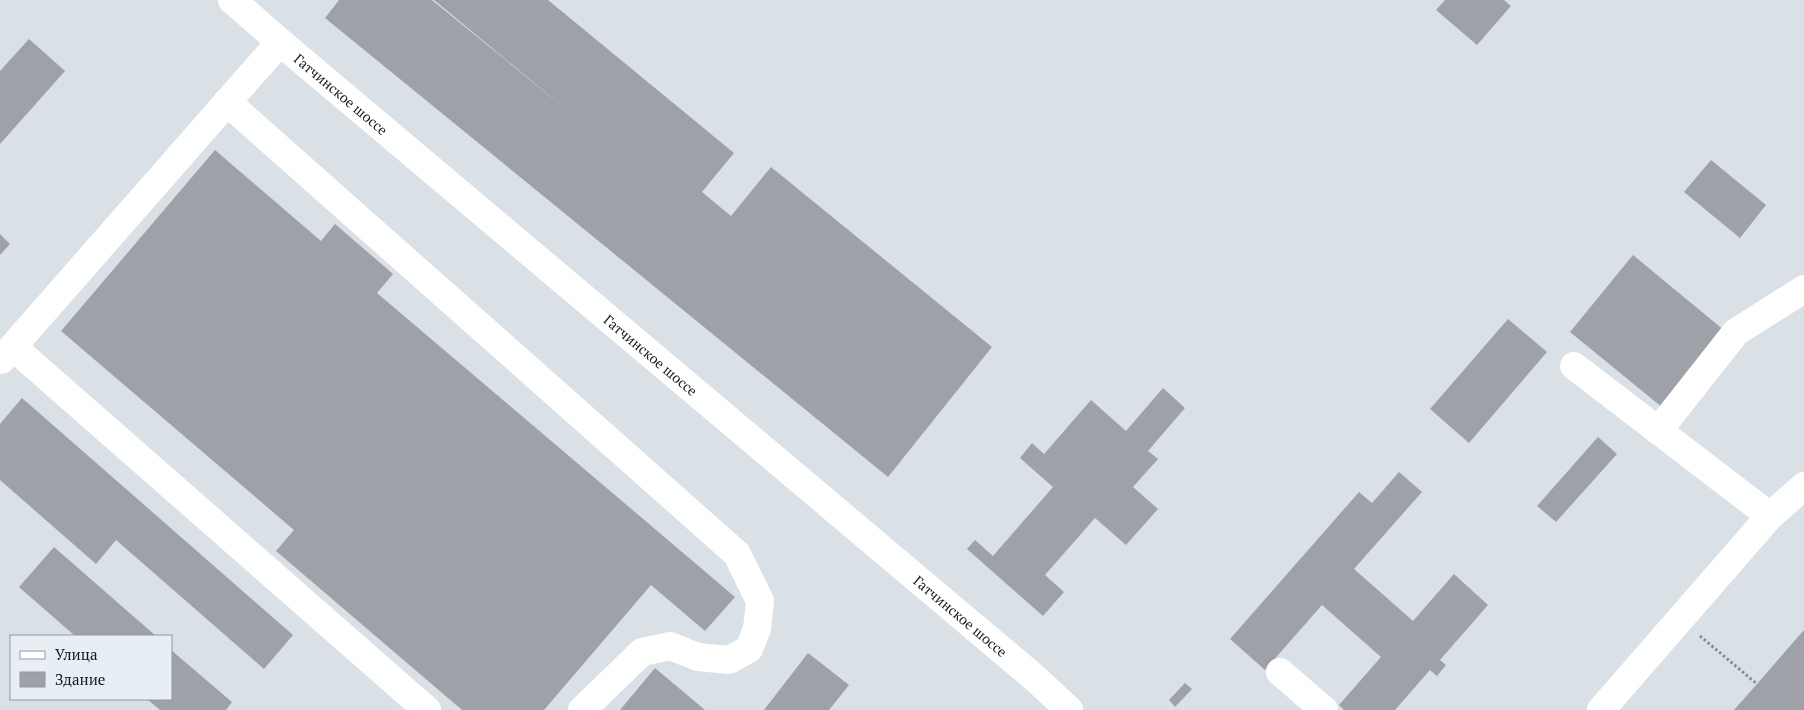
<svg xmlns="http://www.w3.org/2000/svg" width="1804" height="710" viewBox="0 0 1804 710" font-family="'PT Serif',serif">
  <rect width="100%" height="100%" fill="#d9e1e7"/>
  <!-- building -->
  <path fill="#9ea1a8" d="M 339,0 L 432,0 L 573,115 L 434,0 L 548,0 L 734,153 L 702,192 L 731,216 L 771,167 L 992,347 L 888,477 L 325,18 Z
    M 1445,0 L 1504,0 L 1511,6 L 1477,45 L 1436,10 Z
    M 29,39 L 65,71 L 0,144 L 0,71 Z
    M 215,150 L 321,241 L 335,224 L 393,274 L 377,293 L 735,597 L 705,631 L 651,585 L 544,710 L 462,710 L 276,551 L 294,530 L 61,331 Z
    M 1711,160 L 1766,205 L 1740,238 L 1684,192 Z
    M 0,234 L 10,244 L 0,255 Z
    M 1633,255 L 1725,331 L 1663,408 L 1570,332 Z
    M 1508,319 L 1547,352 L 1469,443 L 1430,409 Z
    M 1163,388 L 1185,408 L 1148,451 L 1158,459 L 1133,487 L 1158,509 L 1126,545 L 1095,518 L 1045,575 L 1064,592 L 1043,616 L 967,549 L 975,540 L 993,556 L 1053,487 L 1020,458 L 1032,443 L 1044,454 L 1091,400 L 1126,431 Z
    M 22,398 L 293,635 L 264,669 L 116,540 L 96,564 L 0,480 L 0,424 Z
    M 1598,437 L 1617,454 L 1556,522 L 1537,506 Z
    M 1399,472 L 1422,492 L 1354,569 L 1413,621 L 1454,574 L 1488,605 L 1440,660 L 1446,665 L 1437,676 L 1430,670 L 1395,710 L 1344,710 L 1339,705 L 1381,657 L 1322,605 L 1265,670 L 1230,639 L 1359,492 L 1372,503 Z
    M 54,547 L 156,636 L 75,636 L 19,587 Z
    M 1804,630 L 1804,710 L 1734,710 L 1757,684 Z
    M 171,650 L 232,702 L 226,710 L 160,710 L 147,699 L 171,699 Z
    M 808,653 L 849,685 L 829,710 L 764,710 Z
    M 655,668 L 705,710 L 620,710 Z
    M 1185,683 L 1192,689 L 1175,707 L 1169,700 Z"/>
  <g fill="none" stroke-linecap="round" stroke-linejoin="round">
    <!-- path -->
    <path stroke="#868c90" stroke-width="3" stroke-dasharray="2.5 2.5" stroke-linecap="butt" d="M 1700,636 L 1757,684"/>
    <!-- minor -->
    <g stroke="#fff" stroke-width="28">
      <path id="s1" d="M 232,0 L 280,42 L 1036,679 L 1069,710"/>
      <path d="M 227,102 L 737,554 L 760,601 L 757,629 L 749,649 L 729,660 L 698,657 L 670,646 L 642,652 L 582,710"/>
      <path d="M 13,347 L 427,710"/>
      <path d="M 1,360 L 280,42"/>
      <path d="M 1574,366 L 1770,516"/>
      <path d="M 1658,431 L 1736,332 L 1804,289"/>
      <path d="M 1280,672 L 1324,710"/>
      <path d="M 1601,710 L 1770,516 L 1804,486"/>
    </g>
  </g>
  <g text-anchor="middle" dominant-baseline="central" stroke-width="4.5" stroke-linejoin="round" paint-order="stroke">
    <!-- street labels -->
    <g font-size="14" fill="#16191b" stroke="#e7eef4">
      <text stroke="none"><textPath href="#s1" startOffset="144">Гатчинское шоссе</textPath></text>
      <text stroke="none"><textPath href="#s1" startOffset="549">Гатчинское шоссе</textPath></text>
      <text stroke="none"><textPath href="#s1" startOffset="954">Гатчинское шоссе</textPath></text>
    </g>
  </g>
  <!-- legend -->
  <rect x="10" y="635" width="162" height="65" fill="#e7eef4" stroke="#93999d"/>
  <rect x="20" y="651" width="25" height="8" fill="#ffffff" stroke="#93999d"/>
  <text x="55" y="660" font-size="15" fill="#16191b">Улица</text>
  <rect x="20" y="672" width="25" height="15" fill="#9ea1a8" stroke="#93999d"/>
  <text x="55" y="685" font-size="15" fill="#16191b">Здание</text>
</svg>
